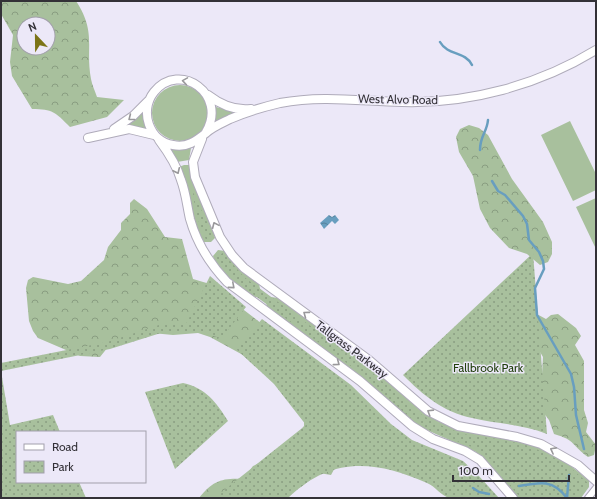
<svg xmlns="http://www.w3.org/2000/svg" width="597" height="499" viewBox="0 0 597 499" font-family="Cabin,sans-serif">
  <defs>
    <pattern id="forest-crowns" width="20" height="18" patternUnits="userSpaceOnUse"><rect width="20" height="18" fill="#a8c09d"/><path d="M2 6a3 3 0 1 1 6 0M12 15a3 3 0 1 1 6 0" fill="none" stroke="#899d81"/></pattern>
    <pattern id="park-dots" width="8" height="8" patternUnits="userSpaceOnUse"><rect width="8" height="8" fill="#a8c09d"/><path d="M2 2h.1M6 6h.1" fill="none" stroke="#899d81" stroke-width="1.8" stroke-linecap="round"/></pattern>
    <pattern id="water-waves" width="16" height="10" patternUnits="userSpaceOnUse"><rect width="16" height="10" fill="#689ebf"/><path d="M0 5q4-4 8 0t8 0" fill="none" stroke="#56819c"/></pattern>
  </defs>
  <rect width="100%" height="100%" fill="#ece8f8"/>
  <!-- grass -->
  <path fill="#a8c09d" d="M152 113a28 28 0 1 1 56 0a28 28 0 1 1-56 0Z
    M 216,107 L 237,112 L 216,123 Z
    M 142,112 L 147,130 L 133,126 L 122,126 Z
    M 570,121 L 596,174 L 596,190 L 573,201 L 541,135 Z
    M 169,148 L 181,150 L 191,148 L 189,160 L 177,162 Z
    M 184,165 L 189,165 L 192,180 L 214,231 L 215,238 L 211,242 L 204,242 L 197,230 L 179,167 Z
    M 596,198 L 596,249 L 576,207 Z
    M 218,250 L 225,251 L 240,269 L 259,284 L 261,293 L 257,297 C 246,297 215,267 213,256 Z
    M 271,297 L 278,298 C 310,322 344,345 376,370 C 395,386 412,406 434,419 C 457,432 481,433 507,438 C 538,444 566,459 589,481 L 589,487 L 581,498 L 518,498 L 486,461 L 476,452 L 418,426 L 358,374 L 268,309 L 266,303 Z"/>
  <!-- forest -->
  <path fill="url(#forest-crowns)" fill-rule="evenodd" d="M 1,1 L 76,1 C 97,33 85,47 91,79 C 92,85 95,91 97,97 L 124,100 L 107,117 L 70,127 C 55,112 53,109 32,109 L 12,76 L 10,62 L 13,35 L 1,14 ZM 24,24 L 48,24 L 48,48 L 24,48 Z
    M 469,125 L 479,128 L 488,135 L 512,179 L 543,222 L 552,242 L 552,254 L 548,262 L 540,265 L 527,254 L 509,248 L 490,228 L 480,209 L 473,176 L 459,152 L 456,137 L 460,129 Z
    M 134,199 L 147,209 L 165,237 L 182,239 L 193,279 L 210,284 L 266,327 L 336,389 L 371,414 L 374,420 L 362,449 L 344,466 L 337,464 L 331,475 L 319,473 L 301,487 L 289,491 L 280,498 L 199,498 C 213,481 221,478 243,479 L 253,466 L 277,455 L 293,440 L 304,426 L 304,420 L 309,414 L 308,405 L 300,396 L 273,381 L 254,361 L 210,337 L 198,333 L 173,335 L 152,333 L 144,337 L 121,339 L 108,347 L 100,357 L 80,356 L 38,338 L 33,331 L 29,321 L 26,288 L 28,280 L 33,277 L 68,284 L 81,281 L 104,260 L 108,247 L 121,230 L 121,223 L 130,214 L 130,203 Z
    M 533,312 L 546,319 L 551,315 L 558,314 L 576,328 L 581,336 L 575,345 L 584,361 L 584,410 L 588,423 L 586,432 L 596,445 L 594,455 L 588,457 C 572,446 576,440 554,434 L 549,420 L 543,412 L 541,392 L 543,357 L 536,345 Z"/>
  <!-- park -->
  <path fill="url(#park-dots)" d="M 192,190 L 214,237 L 206,240 L 197,217 Z
    M 223,253 L 244,277 L 362,364 L 422,415 L 440,425 L 463,434 L 504,440 L 530,446 L 565,463 L 589,484 L 577,498 L 521,498 L 480,452 L 472,447 L 431,431 L 408,416 L 359,372 L 239,284 L 224,269 L 215,257 Z
    M 533,253 L 547,434 C 522,424 497,424 472,418 C 443,412 423,395 403,375 Z
    M 210,276 L 246,307 L 221,339 L 206,332 L 164,332 L 110,349 L 1,371 L 10,425 L 53,415 L 60,432 L 17,432 L 17,482 L 79,482 L 86,498 L 1,498 L 1,363 L 107,342 L 165,323 L 186,324 Z
    M 262,319 L 351,385 L 391,424 L 412,440 L 463,461 L 478,475 L 499,498 C 489,498 457,499 450,498 C 441,496 435,486 427,483 C 375,460 331,456 288,498 L 217,498 L 223,491 L 306,425 L 274,384 L 236,349 Z
    M 183,383 C 206,388 216,402 228,421 L 175,469 L 145,392 Z"/>
  <!-- water -->
  <path fill="url(#water-waves)" d="M 329,215 L 332,217 L 335,215 L 339,220 L 335,224 L 332,221 L 324,229 L 320,223 Z"/>
  <g fill="none" stroke-linecap="round" stroke-linejoin="round">
    <!-- stream -->
    <path stroke="#689ebf" stroke-width="2.5" d="M 440,42 C 448,56 465,51 472,65
      M 480,150 C 480,136 487,132 488,120
      M 492,181 L 498,191 L 505,195 L 523,216 L 527,224 L 529,240 L 539,252 L 543,261 L 544,269 L 535,288 L 537,315 L 571,374 L 574,387 L 576,415 L 584,449
      M 519,486 C 540,482 553,479 567,498
      M 473,488 L 479,492 L 489,494
      M 567,498 L 569,475"/>
    <!-- minor casing -->
    <g stroke="#afabba" stroke-width="8">
      <path id="minor" d="M 588,498 L 596,488"/>
    </g>
    <!-- tertiary casing -->
    <g stroke="#afabba" stroke-width="10">
      <path id="tertiary" d="M 208,95 C 221,105 235,111 251,109
        M 114,129 L 133,116 L 148,101
        M 206,132 C 228,95 180,60 154,92 C 139,111 149,141 173,145 C 187,148 196,141 206,133 C 212,127 222,123 230,119 C 246,112 263,107 280,103 C 322,95 360,101 402,102 C 469,104 539,85 596,50
        M 88,138 L 129,129 L 154,135
        M 202,139 L 193,162 L 195,177 L 220,237 L 232,255 L 244,268 L 369,360 L 428,411 L 458,426 L 517,437 L 541,444 L 578,465 L 596,481
        M 159,140 C 168,152 177,166 181,180 C 186,193 187,206 190,219 C 197,244 210,264 227,282 L 360,381 L 412,426 L 433,439 L 465,451 L 480,460 L 513,498"/>
    </g>
    <!-- minor -->
    <use href="#minor" stroke="#fff" stroke-width="6"/>
    <!-- tertiary -->
    <use href="#tertiary" stroke="#fff" stroke-width="8"/>
  </g>
  <!-- one-way arrows -->
  <defs><path id="oneway-chevron" d="M-2-3.5L2.5 0L-2 3.5" fill="none" stroke-width="1.6" stroke-linecap="round" stroke-linejoin="round"/></defs>
  <g stroke="#99989b">
    <use href="#oneway-chevron" transform="translate(185 81) rotate(-171)"/>
    <use href="#oneway-chevron" transform="translate(131 118) rotate(142)"/>
    <use href="#oneway-chevron" transform="translate(177 171) rotate(65)"/>
    <use href="#oneway-chevron" transform="translate(215 225) rotate(-114)"/>
    <use href="#oneway-chevron" transform="translate(232 286) rotate(41)"/>
    <use href="#oneway-chevron" transform="translate(306 314) rotate(-144)"/>
    <use href="#oneway-chevron" transform="translate(337 363) rotate(37)"/>
    <use href="#oneway-chevron" transform="translate(430 412) rotate(-148)"/>
    <use href="#oneway-chevron" transform="translate(553 450) rotate(-152)"/>
  </g>
  <g text-anchor="middle" dominant-baseline="central" stroke-width="3" stroke-linejoin="round" paint-order="stroke">
    <!-- street labels -->
    <g font-size="12" fill="#333137" stroke="#ece8f8">
      <text transform="translate(398 99) rotate(1)">West Alvo Road</text>
      <text transform="translate(352 349) rotate(37)">Tallgrass Parkway</text>
    </g>
    <!-- park labels -->
    <g font-size="12" fill="#213f0d" stroke="#ece8f8">
      <text x="488" y="367">Fallbrook Park</text>
    </g>
  </g>
  <!-- border -->
  <rect width="597" height="499" fill="none" stroke="#333137" stroke-width="4"/>
  <!-- legend -->
  <rect x="16" y="431" width="130" height="52" fill="#ece8f8" stroke="#a29fab"/>
  <rect x="24" y="444" width="20" height="6" fill="#ffffff" stroke="#a29fab"/>
  <text x="52" y="451" font-size="12" fill="#333137">Road</text>
  <rect x="24" y="461" width="20" height="12" fill="url(#park-dots)" stroke="#a29fab"/>
  <text x="52" y="471" font-size="12" fill="#333137">Park</text>
  <!-- north arrow -->
  <g transform="translate(36 36) rotate(338)"><circle r="19" fill="#ece8f8" stroke="#a29fab"/>
  <path d="M0-3L7 15L0 10L-7 15Z" fill="#7c7417"/>
  <text y="-6" font-size="11" font-weight="bold" text-anchor="middle" fill="#333137">N</text>
  </g>
  <!-- scale -->
  <path d="M453 475v6h116v-6" fill="none" stroke="#333137" stroke-width="2"/>
  <text x="459" y="475" font-size="12" fill="#333137" stroke="#ece8f8" stroke-width="3" paint-order="stroke">100 m</text>
</svg>
